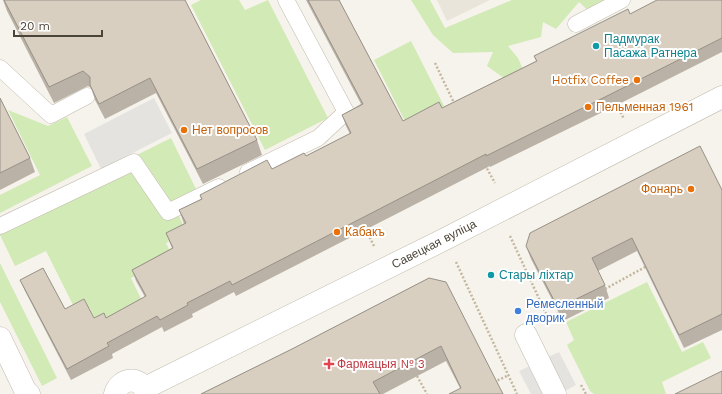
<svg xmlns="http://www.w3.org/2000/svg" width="722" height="394" viewBox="0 0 722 394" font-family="'Work Sans',sans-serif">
  <rect width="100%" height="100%" fill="#f6f3ec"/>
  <!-- residential -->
  <path fill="#eae5da" d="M 437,0 L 490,0 L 447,21 Z"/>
  <!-- green -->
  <path fill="#d2eab5" d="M 201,0 L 239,0 L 245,10 L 268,0 L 328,118 L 265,150 L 191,5 Z
    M 411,0 L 430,0 L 445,28 L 512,0 L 617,0 L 596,18 L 579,2 L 556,29 L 543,22 L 541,37 L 508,46 L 518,58 L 525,74 L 508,81 L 487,66 L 493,52 L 453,53 L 433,35 Z
    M 411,41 L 444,106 L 407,125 L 374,60 Z
    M 8,110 L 48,126 L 67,117 L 92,166 L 0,213 L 0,195 L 40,175 Z
    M 171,138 L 196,189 L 172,201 L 187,233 L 166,243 L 173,257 L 131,278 L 145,307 L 99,327 L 89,307 L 77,313 L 46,251 L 15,266 L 0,235 L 0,223 Z
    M 0,263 L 57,378 L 42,386 L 0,302 Z
    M 647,282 L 682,352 L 703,342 L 711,358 L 662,382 L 666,394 L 594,394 L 590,391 L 567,345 L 574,340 L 566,322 Z"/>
  <!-- parking -->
  <path fill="#e5e3e0" d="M 154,98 L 172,133 L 101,169 L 84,134 Z
    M 559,352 L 576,385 L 563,392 L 546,358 Z
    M 532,365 L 546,394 L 531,394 L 519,371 Z"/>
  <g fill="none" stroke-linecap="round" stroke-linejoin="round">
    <!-- service casing -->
    <g stroke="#c2bbae" stroke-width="17">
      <path id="service" d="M 576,24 L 622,0
        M 0,68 L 51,115 L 87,96
        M 248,172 L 318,138 L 346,112 L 286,0
        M 0,226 L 134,162 L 168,212 L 219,187"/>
    </g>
    <!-- pedestrian casing -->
    <g stroke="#c2bbae" stroke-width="23">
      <path id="pedestrian" d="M 145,388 L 445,239 L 722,97
        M 115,394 C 120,377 142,375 146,394"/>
    </g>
    <!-- minor casing -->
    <g stroke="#c2bbae" stroke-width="23">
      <path id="minor" d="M 526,335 L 555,394
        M 0,338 L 26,392 L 29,394"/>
    </g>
    <!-- path -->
    <path stroke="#c4b79f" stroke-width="2.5" stroke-dasharray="2 2" stroke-linecap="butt" d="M 435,63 L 455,105
      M 617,105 L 624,119
      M 485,165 L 495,183
      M 366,230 L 374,246
      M 510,236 L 549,320
      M 456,262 L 517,394
      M 605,289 L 647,266
      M 549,318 L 559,313
      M 417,376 L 427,394
      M 494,382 L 509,375
      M 581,385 L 586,394"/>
    <!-- service -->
    <use href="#service" stroke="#fff" stroke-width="16"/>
    <!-- pedestrian -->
    <use href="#pedestrian" stroke="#fff" stroke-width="22"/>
    <!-- minor -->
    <use href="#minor" stroke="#fff" stroke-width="22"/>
  </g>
  <!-- wall -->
  <path fill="#bab2a6" d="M 3,0 L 185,0 L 257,140 L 262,155 L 203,184 L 156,93 L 105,119 L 95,100 L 91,88 L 88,86 L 54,103 L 7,11 Z
    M 306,0 L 339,0 L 403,121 L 442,108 L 536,61 L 534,56 L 630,14 L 722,0 L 722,52 L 617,105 L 490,167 L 490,166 L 236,296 L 234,292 L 192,314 L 193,317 L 164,332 L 162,327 L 112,354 L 113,358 L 71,380 L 25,291 L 20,280 L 65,309 L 94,318 L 106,318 L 145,297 L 136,281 L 132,270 L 172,248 L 166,233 L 184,224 L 179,210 L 201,199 L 200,195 L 272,169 L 306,156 L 350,134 L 346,126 L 342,115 L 361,104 Z
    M 0,98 L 30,158 L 35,172 L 0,190 Z
    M 722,190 L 722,330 L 684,348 L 637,251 L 598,271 L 605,285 L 609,298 L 563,321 L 531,259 L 526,246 Z
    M 429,278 L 503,394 L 460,388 L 446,361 L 383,394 L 201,394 L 292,349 Z"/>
  <!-- building -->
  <path fill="#d8cfc1" stroke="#979187" d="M 4,0 L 185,0 L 257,140 L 197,169 L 150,78 L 99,104 L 90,85 L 90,77 L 83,71 L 49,87 Z
    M 308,0 L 339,0 L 403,121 L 439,102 L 442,108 L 537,61 L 534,56 L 628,9 L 630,14 L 657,0 L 722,0 L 722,38 L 613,93 L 486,156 L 486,154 L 232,285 L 230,281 L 187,303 L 188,305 L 160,320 L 157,316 L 107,343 L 109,346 L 67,369 L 20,280 L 43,268 L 65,309 L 84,299 L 94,318 L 104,313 L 106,318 L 146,296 L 132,270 L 173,248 L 166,233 L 186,223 L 179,210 L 202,199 L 200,195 L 267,160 L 272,169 L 304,153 L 306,156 L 351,133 L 342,115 L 363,104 Z
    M 0,98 L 30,158 L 0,173 Z
    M 700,146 L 722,190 L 722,314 L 679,335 L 632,238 L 592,258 L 605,285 L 558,308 L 526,246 L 530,233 Z
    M 429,278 L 446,282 L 503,394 L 449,394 L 461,388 L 441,346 L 373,382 L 380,394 L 201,394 L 292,349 Z
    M 722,371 L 722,394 L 675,394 Z"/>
  <!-- markers -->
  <g fill="#0f9aa8" stroke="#fff" stroke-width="1.5">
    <circle cx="596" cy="46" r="4"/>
    <circle cx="491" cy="275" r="4"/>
  </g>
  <g fill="#e8710a" stroke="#fff" stroke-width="1.5">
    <circle cx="637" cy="80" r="4"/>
    <circle cx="588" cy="107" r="4"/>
    <circle cx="184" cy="130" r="4"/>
    <circle cx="691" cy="189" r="4"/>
    <circle cx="337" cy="232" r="4"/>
  </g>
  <circle fill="#3f7fe0" stroke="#fff" stroke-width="1.5" cx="518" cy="311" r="4"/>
  <path fill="#e0444e" stroke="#fff" stroke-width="1.5" d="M327 358h4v4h4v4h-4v4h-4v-4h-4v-4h4z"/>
  <g text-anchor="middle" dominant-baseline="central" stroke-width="4" stroke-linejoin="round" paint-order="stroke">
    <!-- culture labels -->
    <g font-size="12" fill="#0d838f" stroke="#fff" text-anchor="start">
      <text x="604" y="39">Падмурак<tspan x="604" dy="14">Пасажа Ратнера</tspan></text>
      <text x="499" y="275">Стары ліхтар</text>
    </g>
    <!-- food labels -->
    <g font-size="12" fill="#c56008" stroke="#fff" text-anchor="start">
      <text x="629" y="80" text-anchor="end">Hotfix Coffee</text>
      <text x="596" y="107">Пельменная 1961</text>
      <text x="192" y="130">Нет вопросов</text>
      <text x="683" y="189" text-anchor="end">Фонарь</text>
      <text x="345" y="232">Кабакъ</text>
    </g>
    <!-- street labels -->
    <g font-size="12" fill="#4b4439" stroke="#fff">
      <text transform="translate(434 244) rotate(-27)">Савецкая вуліца</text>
    </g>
    <!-- shop labels -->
    <g font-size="12" fill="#366cbe" stroke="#fff" text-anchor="start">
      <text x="526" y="304">Ремесленный<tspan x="526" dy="14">дворик</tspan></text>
    </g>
    <!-- health labels -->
    <g font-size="12" fill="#be3a42" stroke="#fff" text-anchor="start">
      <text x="337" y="364">Фармацыя № 3</text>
    </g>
  </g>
  <!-- scale -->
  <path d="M14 30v6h88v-6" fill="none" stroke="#4b4439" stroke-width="2"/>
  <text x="20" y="30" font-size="12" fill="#4b4439" stroke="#ffffff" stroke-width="3" paint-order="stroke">20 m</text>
</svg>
